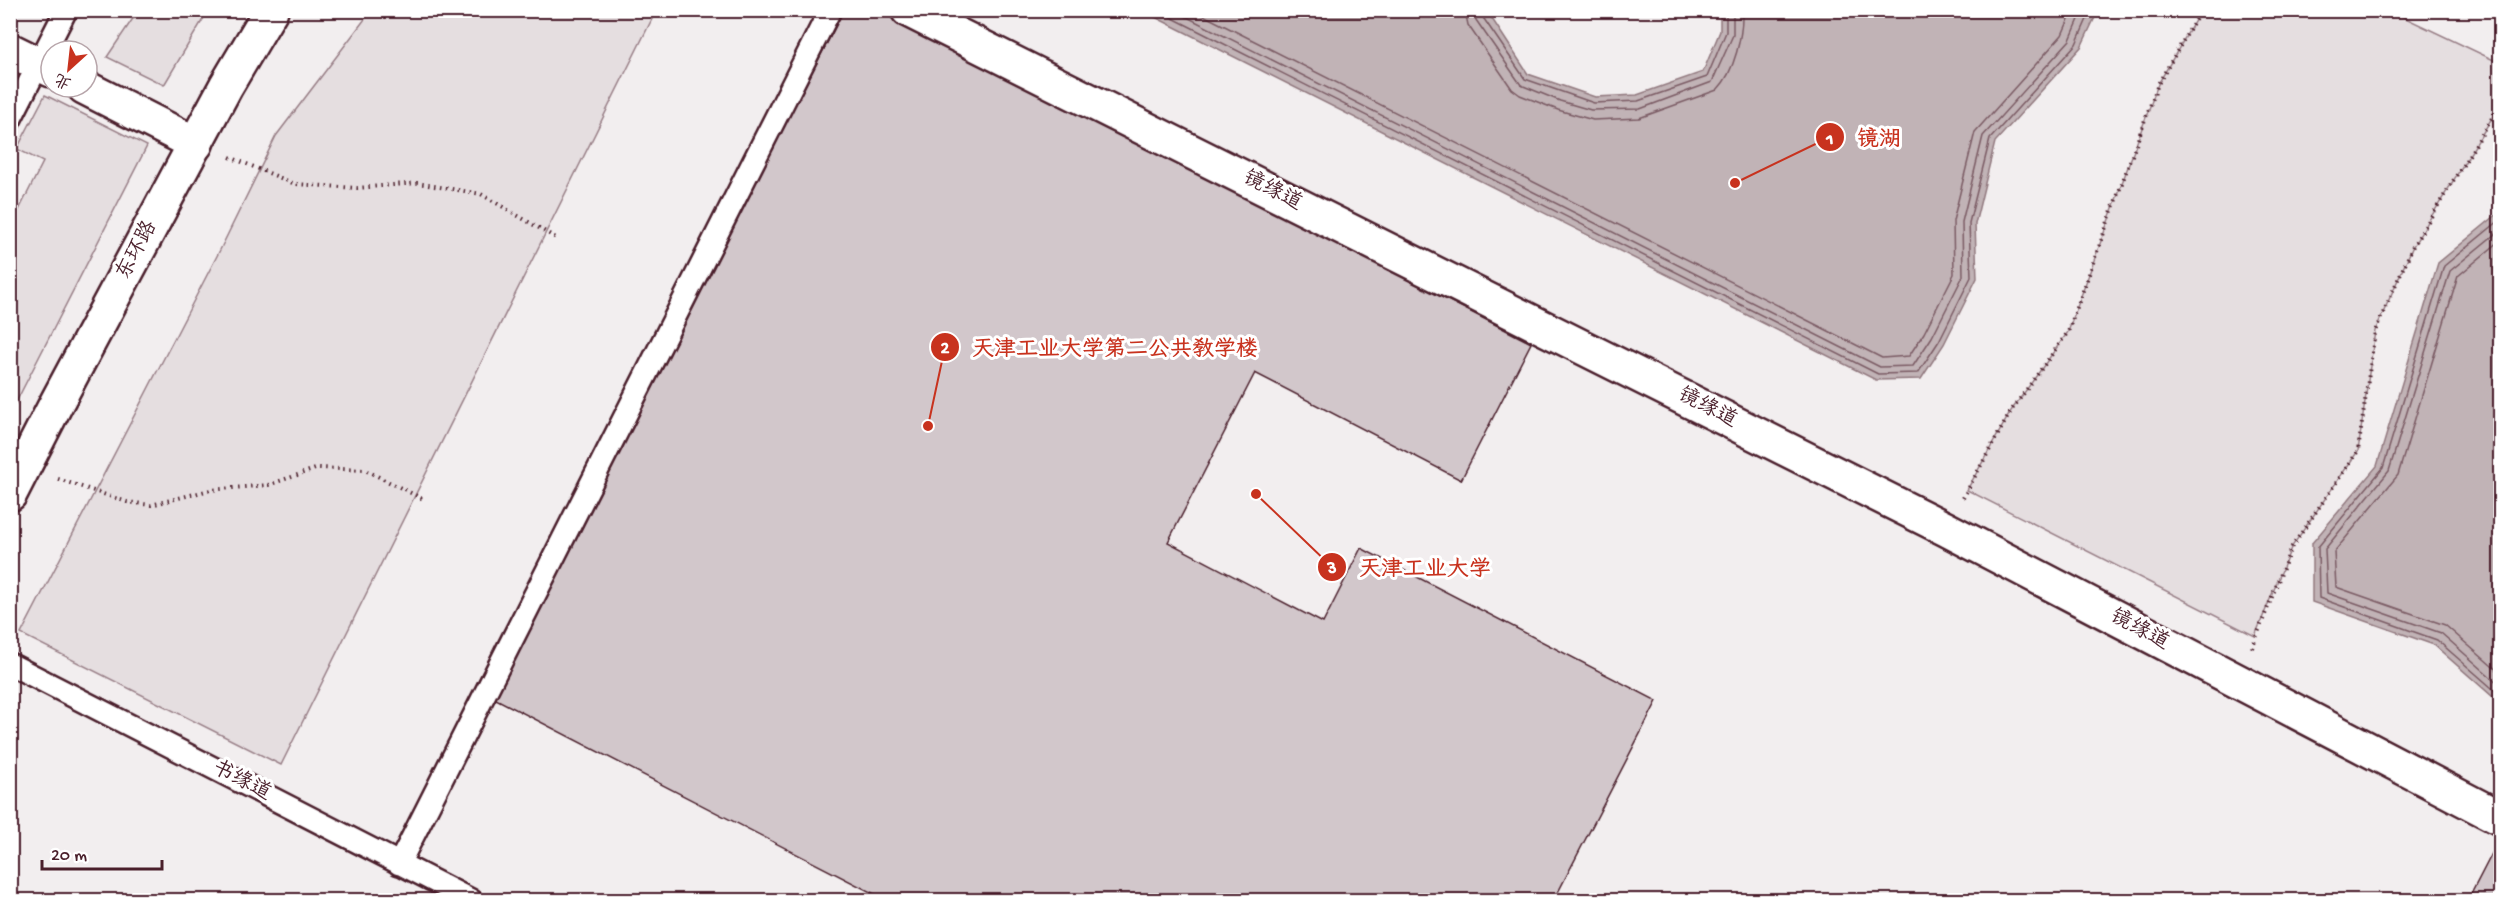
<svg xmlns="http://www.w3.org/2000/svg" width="2511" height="911" viewBox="0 0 2511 911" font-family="'Gochi Hand','LXGW WenKai TC',sans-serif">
  <rect width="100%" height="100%" fill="#fff"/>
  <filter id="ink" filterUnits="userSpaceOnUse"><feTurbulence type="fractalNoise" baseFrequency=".0167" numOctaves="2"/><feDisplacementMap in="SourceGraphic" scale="12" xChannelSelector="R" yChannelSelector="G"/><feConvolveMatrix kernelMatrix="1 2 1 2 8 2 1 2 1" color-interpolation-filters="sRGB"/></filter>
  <g filter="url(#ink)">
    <!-- built -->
    <path fill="#f2eeef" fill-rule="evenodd" d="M 11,11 L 2500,11 L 2500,900 L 11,900 ZM 51,51 L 87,51 L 87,87 L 51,87 Z"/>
    <!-- green -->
    <path fill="#e5dee0" stroke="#987e86" stroke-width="1.5" d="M 2201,10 L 2391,11 L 2500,63 L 2500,105 L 2413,246 L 2375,331 L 2358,451 L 2291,548 L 2255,636 L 1967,490 L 2011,411 L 2068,332 L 2158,84 Z
      M 138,11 L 208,11 L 164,85 L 107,57 Z
      M 371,11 L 656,11 L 281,765 L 21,634 L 220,250 L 276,136 Z
      M 45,95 L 147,146 L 11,412 L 11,226 L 43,162 L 17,149 Z"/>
    <!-- water -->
    <path fill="#c1b3b6" stroke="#91787e" stroke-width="1.5" d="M 1143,11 L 1487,11 L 1528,74 L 1595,97 L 1637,95 L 1703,72 L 1720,31 L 1720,11 L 2098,11 L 2081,47 L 1995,142 L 1975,224 L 1977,278 L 1944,344 L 1921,379 L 1876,380 Z
      M 2500,212 L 2500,703 L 2434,645 L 2312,602 L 2312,543 L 2377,466 L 2438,263 Z"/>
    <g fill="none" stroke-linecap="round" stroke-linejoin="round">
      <!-- shore -->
      <path stroke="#7a5a63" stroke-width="1.5" d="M 1157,10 L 1878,374 L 1918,373 L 1939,341 L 1971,277 L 1969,223 L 1990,139 L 2076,44 L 2091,10
        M 1173,10 L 1880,367 L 1913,366 L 1932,337 L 1963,276 L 1962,222 L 1983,136 L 2070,40 L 2083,10
        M 1193,10 L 1882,358 L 1909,356 L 1924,333 L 1954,274 L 1953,221 L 1975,132 L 2062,35 L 2073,10
        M 1465,10 L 1468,25 L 1512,89 L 1520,95 L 1558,110 L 1593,120 L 1639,118 L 1717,90 C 1735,72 1743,34 1742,10
        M 1474,10 L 1476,20 L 1521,85 L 1560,101 L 1591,110 L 1640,109 L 1712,82 L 1733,35 L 1733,10
        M 1481,10 L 1482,16 L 1525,79 L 1594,103 L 1638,101 L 1707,77 L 1726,32 L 1726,10
        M 2500,220 L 2444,266 L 2383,468 L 2318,547 L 2319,598 L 2437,640 L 2500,695
        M 2500,230 L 2450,271 L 2389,471 L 2325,549 L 2327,593 L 2441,633 L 2500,685
        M 2500,241 L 2458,276 L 2398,475 L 2334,552 L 2336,587 L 2445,625 L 2500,673"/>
    </g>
    <!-- building -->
    <path fill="#d2c7cb" stroke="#4a1f2b" stroke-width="1.5" d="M 844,10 L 886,10 L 1531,343 L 1461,480 L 1255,373 L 1168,542 L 1323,623 L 1361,548 L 1657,701 L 1554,900 L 886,900 L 490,696 Z
      M 2500,838 L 2500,900 L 2468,900 Z"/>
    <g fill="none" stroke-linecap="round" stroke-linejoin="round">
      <!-- lane casing -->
      <g stroke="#4a1f2b" stroke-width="26">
        <path id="lane" d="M 10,120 L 66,10
          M 10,664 L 471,900
          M 399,864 L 830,10"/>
      </g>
      <!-- street casing -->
      <g stroke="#4a1f2b" stroke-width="38">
        <path id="street" d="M 908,10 L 1946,529 L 2500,818
          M 10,50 L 51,70
          M 84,87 L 196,144"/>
      </g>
      <!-- secondary casing -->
      <g stroke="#4a1f2b" stroke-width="38">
        <path id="secondary" d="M 10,494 L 57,402 L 226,86 L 271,10"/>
      </g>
      <!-- path -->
      <path stroke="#4a1f2b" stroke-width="4" stroke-dasharray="1.5 4.5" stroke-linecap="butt" d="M 230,157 L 295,184 L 357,188 L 417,183 L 481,194 L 556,238
        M 58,479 L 127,502 L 151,505 L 210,490 L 268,485 L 318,468 L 365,470 L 425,500
        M 1963,498 L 2011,411 L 2068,332 L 2158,84 L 2201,10
        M 2252,648 L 2291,548 L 2358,451 L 2375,331 L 2413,246 L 2500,105"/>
      <!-- lane -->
      <use href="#lane" stroke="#fff" stroke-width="21"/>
      <!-- street -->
      <use href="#street" stroke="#fff" stroke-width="33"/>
      <!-- secondary -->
      <use href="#secondary" stroke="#fff" stroke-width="33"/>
    </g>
  </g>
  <g text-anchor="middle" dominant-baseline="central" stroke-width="6" stroke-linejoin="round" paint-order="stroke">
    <!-- street labels -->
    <g font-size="21" fill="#4a1f2b" stroke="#fff">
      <text transform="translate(1272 192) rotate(27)">镜缘道</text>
      <text transform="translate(138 251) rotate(-62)">东环路</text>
      <text transform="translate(1707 409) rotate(27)">镜缘道</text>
      <text transform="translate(2139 631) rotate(28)">镜缘道</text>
      <text transform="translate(241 782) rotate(27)">书缘道</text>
    </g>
  </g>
  <!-- callouts -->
  <path fill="none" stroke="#c8321e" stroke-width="2" d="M1735 183L1830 137M928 426L945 347M1256 494L1332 567"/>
  <g fill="#c8321e" stroke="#fff" stroke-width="2">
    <circle cx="1735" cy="183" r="6"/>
    <circle cx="928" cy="426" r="6"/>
    <circle cx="1256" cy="494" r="6"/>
    <circle cx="1830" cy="137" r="15"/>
    <circle cx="945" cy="347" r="15"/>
    <circle cx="1332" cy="567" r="15"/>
  </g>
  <g font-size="18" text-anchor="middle" font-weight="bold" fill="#fff">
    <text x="1830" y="144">1</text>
    <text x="945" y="353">2</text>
    <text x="1332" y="573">3</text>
  </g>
  <g font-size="22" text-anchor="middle" font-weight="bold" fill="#c8321e" stroke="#fff" stroke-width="6" stroke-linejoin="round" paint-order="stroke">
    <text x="1879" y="145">镜湖</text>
    <text x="1115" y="355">天津工业大学第二公共教学楼</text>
    <text x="1425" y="575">天津工业大学</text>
  </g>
  <!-- margin -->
  <rect width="2511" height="911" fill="none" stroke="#fff" stroke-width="36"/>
  <rect x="18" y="18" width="2475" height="875" fill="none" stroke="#4a1f2b" stroke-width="2" filter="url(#ink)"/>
  <!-- north arrow -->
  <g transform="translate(69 69) rotate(207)"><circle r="28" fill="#ffffff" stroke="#b7a5aa" stroke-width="1.5"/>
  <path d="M0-4.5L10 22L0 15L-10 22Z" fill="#c8321e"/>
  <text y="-9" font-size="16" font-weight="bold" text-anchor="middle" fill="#4a1f2b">北</text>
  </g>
  <!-- scale -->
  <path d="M42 860v9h120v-9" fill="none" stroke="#4a1f2b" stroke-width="3"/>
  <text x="51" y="860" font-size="18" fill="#4a1f2b" stroke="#ffffff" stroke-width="4.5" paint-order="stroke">20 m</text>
</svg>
